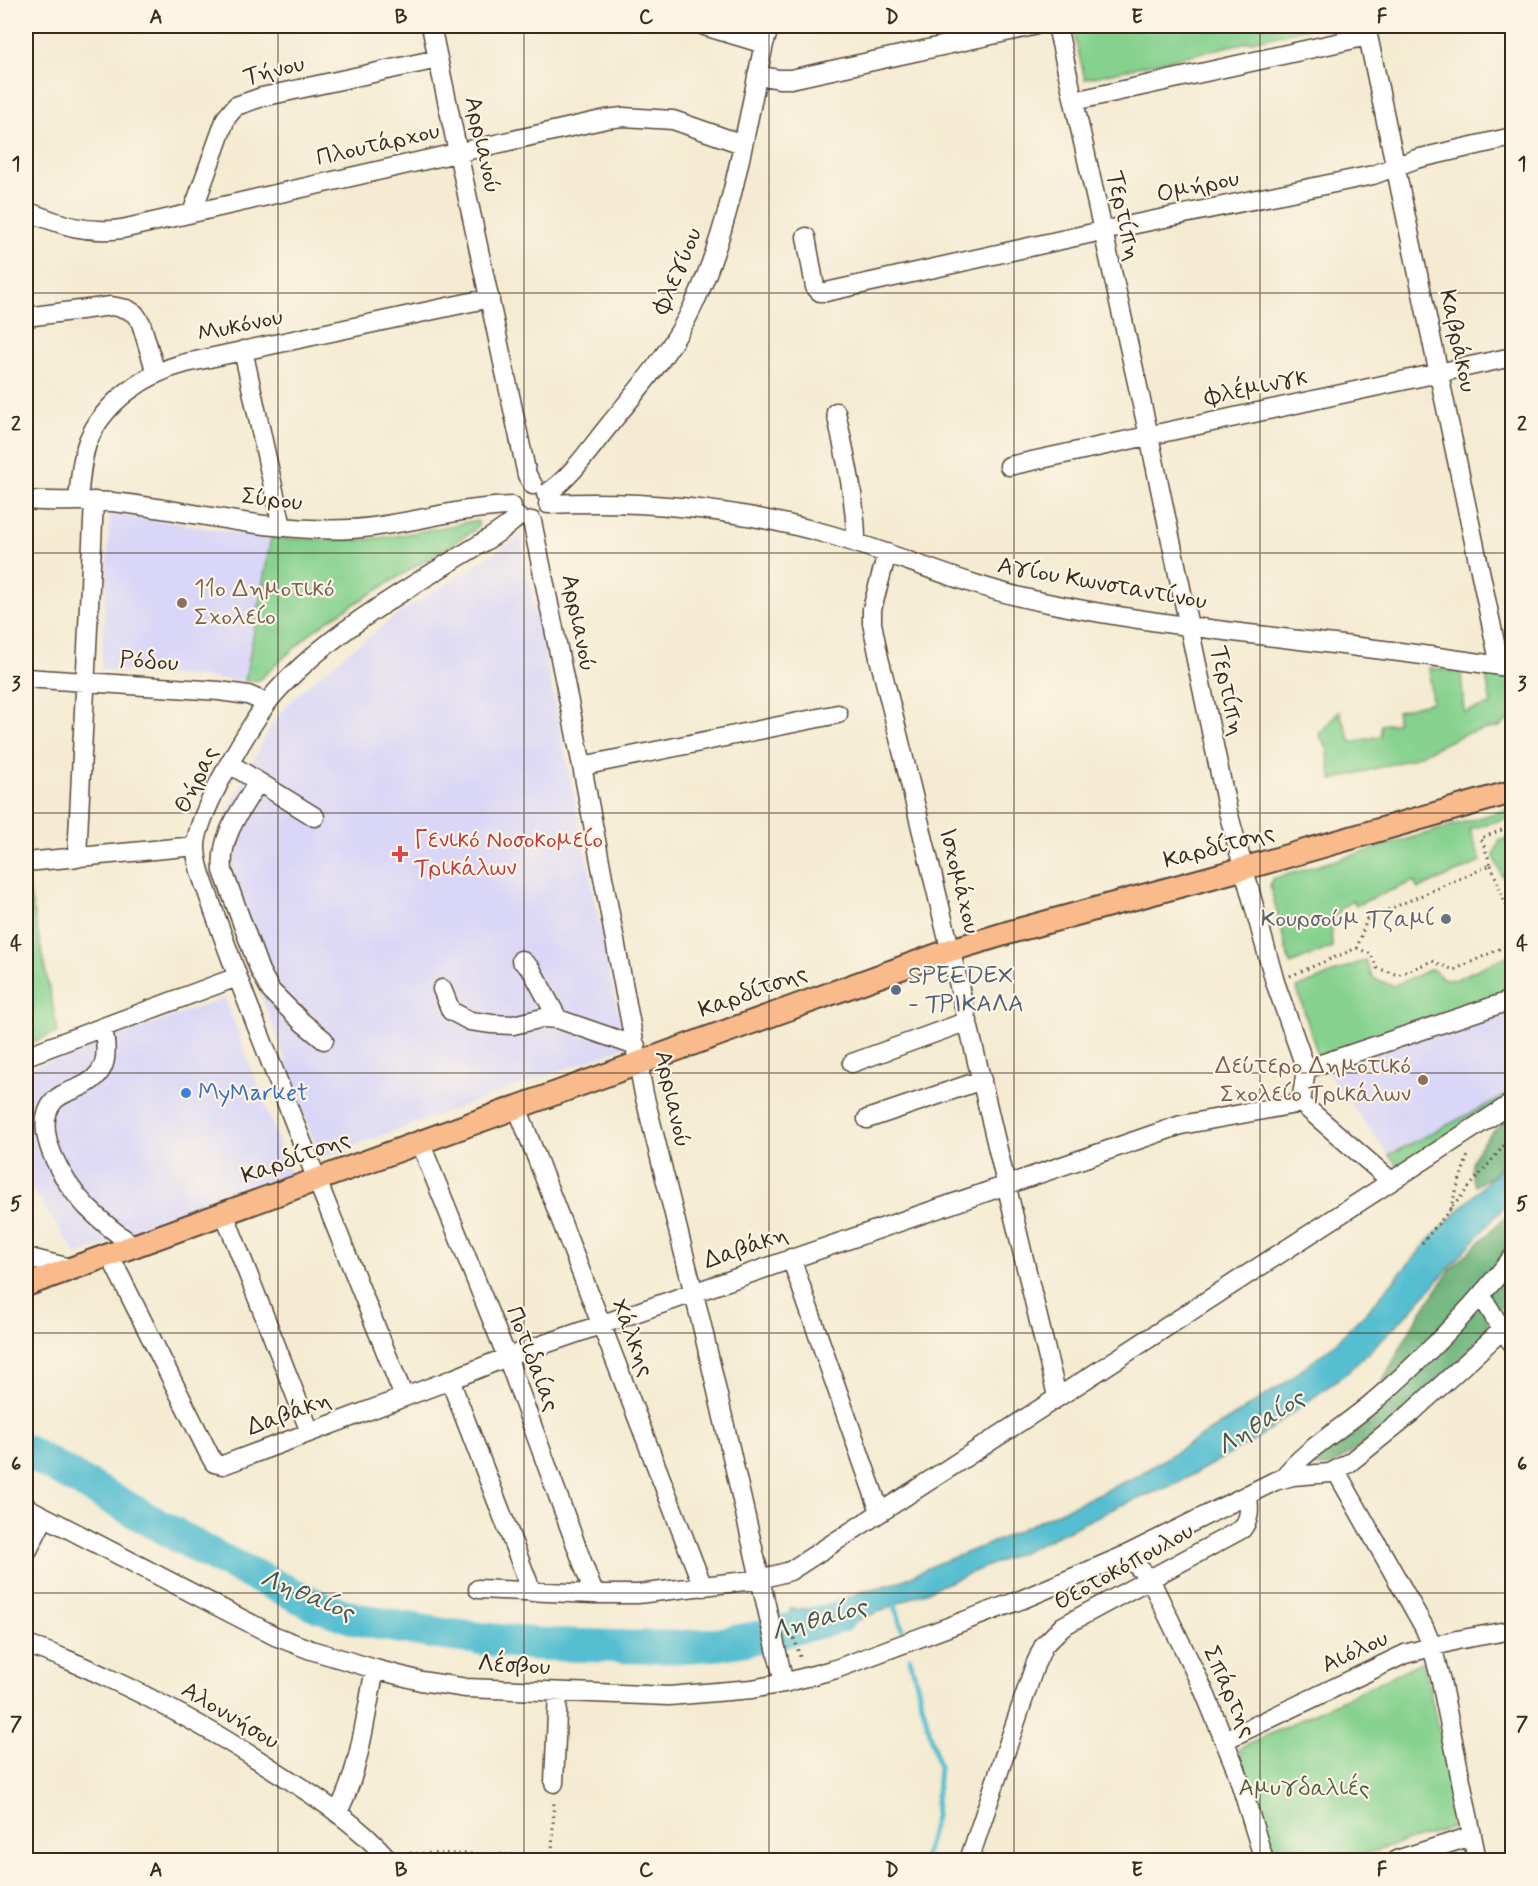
<svg xmlns="http://www.w3.org/2000/svg" width="1538" height="1886" viewBox="0 0 1538 1886" font-family="Mynerve,sans-serif">
  <rect width="100%" height="100%" fill="#fcf5e5"/>
  <filter id="ink" filterUnits="userSpaceOnUse"><feTurbulence type="fractalNoise" baseFrequency=".0167" numOctaves="2"/><feDisplacementMap in="SourceGraphic" scale="12" xChannelSelector="R" yChannelSelector="G"/><feConvolveMatrix kernelMatrix="1 2 1 2 8 2 1 2 1" color-interpolation-filters="sRGB"/></filter>
  <filter id="wash" filterUnits="userSpaceOnUse"><feTurbulence type="fractalNoise" baseFrequency=".008" numOctaves="4" result="noise"/><feDisplacementMap in="SourceGraphic" scale="24" xChannelSelector="R" yChannelSelector="G"/><feGaussianBlur stdDeviation="1.35" result="paint"/><feColorMatrix in="noise" values="0 0 0 0 0 0 0 0 0 0 0 0 0 0 0 0 0 1.4 0 .05"/><feComposite in="paint" operator="in"/></filter>
  <g filter="url(#wash)">
    <rect width="100%" height="100%" fill="#f4ebd2"/>
    <!-- built -->
    <path fill="#d9d6f7" d="M 110,513 L 271,538 L 245,681 L 101,669 Z
      M 521,536 L 625,1047 L 320,1158 L 214,863 L 214,846 L 218,831 L 266,734 L 278,715 L 295,697 L 318,676 L 398,614 Z
      M 225,998 L 292,1177 L 77,1255 L 26,1181 L 26,1069 Z
      M 1512,1003 L 1512,1092 L 1389,1155 L 1324,1068 Z"/>
    <!-- green -->
    <path fill="#86d18f" stroke="#607e56" stroke-width="1.5" d="M 1072,26 L 1318,26 L 1085,79 Z
      M 473,521 L 477,521 L 479,524 L 473,531 L 333,617 L 312,632 L 259,680 L 245,681 L 271,538 C 304,539 336,541 368,539 C 404,536 438,528 473,521 Z
      M 1429,668 L 1461,672 L 1464,712 L 1491,705 L 1486,675 L 1512,677 L 1512,717 L 1499,727 L 1467,733 L 1411,759 L 1332,780 L 1327,748 L 1319,734 L 1339,711 L 1351,742 L 1381,736 L 1381,725 L 1397,723 L 1397,711 L 1432,702 Z
      M 1512,808 L 1512,817 L 1470,829 L 1481,862 L 1418,889 L 1414,881 L 1356,905 L 1353,900 C 1333,912 1330,925 1332,947 L 1290,964 L 1270,885 L 1272,879 Z
      M 1512,836 L 1512,872 L 1502,876 L 1494,856 L 1499,841 Z
      M 26,875 L 58,1032 L 26,1045 Z
      M 1509,955 L 1512,963 L 1512,993 L 1319,1059 L 1297,988 L 1365,960 L 1373,978 L 1393,986 L 1432,969 L 1442,978 L 1454,980 Z
      M 1512,1092 L 1512,1095 L 1401,1170 L 1389,1155 Z
      M 1423,1661 L 1460,1825 L 1345,1860 L 1272,1860 L 1239,1749 Z"/>
    <!-- forest -->
    <path fill="#6cb37a" stroke="#546e4c" stroke-width="1.5" d="M 1512,1116 L 1512,1151 L 1494,1175 L 1475,1186 C 1461,1156 1491,1132 1512,1116 Z
      M 1512,1211 L 1512,1296 L 1488,1321 L 1488,1336 L 1384,1432 L 1329,1467 L 1311,1467 L 1308,1464 L 1364,1415 L 1414,1323 L 1451,1269 Z"/>
    <!-- water -->
    <path fill="#54bed0" stroke="#487477" stroke-width="1.5" d="M 1512,1151 L 1512,1198 L 1408,1314 L 1348,1372 L 1255,1440 L 1176,1484 L 1119,1506 L 1038,1545 L 849,1624 L 799,1639 L 790,1609 L 819,1608 L 864,1591 L 899,1582 L 936,1564 L 989,1544 L 1137,1476 L 1231,1418 L 1282,1385 L 1330,1348 L 1368,1310 L 1434,1235 L 1494,1175 Z"/>
    <g fill="none" stroke-linecap="round" stroke-linejoin="round">
      <!-- stream -->
      <path stroke="#54bed0" stroke-width="5" d="M 893,1599 L 902,1629
        M 910,1658 L 939,1767 L 935,1816 L 924,1860"/>
      <!-- river -->
      <path stroke="#54bed0" stroke-width="33" d="M 26,1451 L 214,1556 L 318,1606 L 356,1619 L 393,1626 L 447,1635 L 534,1644 L 633,1647 L 678,1647 L 719,1644 L 755,1638 L 840,1617"/>
    </g>
  </g>
  <g filter="url(#ink)">
    <g fill="none" stroke-linecap="round" stroke-linejoin="round">
      <!-- minor casing -->
      <g stroke="#574739" stroke-width="21">
        <path id="minor" d="M 431,26 L 527,475 L 533,485
          M 704,26 L 764,44
          M 1057,26 L 1149,436 L 1228,812 L 1275,982 L 1306,1069 L 1301,1103 L 1391,1181
          M 1366,26 L 1500,666
          M 757,75 L 779,79 L 791,79 L 1033,26
          M 1074,101 L 1368,36
          M 26,211 C 60,224 84,234 122,229 L 606,119 L 623,117 L 673,120 L 742,144
          M 192,213 L 226,118 L 236,106 L 262,97 L 438,59
          M 806,237 L 815,287 L 820,292 L 826,292 L 1102,231 L 1373,175 L 1416,159 L 1512,137
          M 26,317 L 111,306 L 127,309 L 135,314 L 141,323 L 156,373
          M 243,350 L 282,527
          M 836,412 C 845,455 856,499 856,543
          M 1009,466 L 1512,357
          M 546,494 C 572,477 591,447 610,424 C 641,386 674,348 694,304 C 732,223 745,131 764,44 L 770,26
          M 26,500 C 57,503 89,499 121,503 C 197,512 273,533 351,529 C 405,526 457,507 512,506
          M 78,501 C 80,481 81,460 88,441 C 104,402 146,373 186,363 L 490,298
          M 548,504 C 643,500 735,508 827,534 C 898,554 965,586 1038,601 C 1194,634 1356,642 1512,668
          M 532,521 L 582,766 L 644,1094 L 702,1326 L 784,1683
          M 887,553 L 872,609 L 872,623 L 879,658 C 941,903 997,1150 1057,1396
          M 26,678 L 219,691 L 248,695 L 267,703
          M 230,764 L 315,817
          M 582,766 L 838,714
          M 258,782 C 241,810 219,837 223,871 L 260,971 L 271,991 L 302,1022 L 324,1040
          M 77,858 L 94,501
          M 26,862 L 196,846
          M 521,960 L 531,969 L 558,1019
          M 442,989 L 451,1011 L 470,1021 L 492,1024 L 513,1025 L 543,1018 L 558,1019 L 636,1046
          M 103,1028 C 109,1057 107,1076 78,1088 C 69,1092 60,1094 54,1101 C 29,1130 66,1185 87,1207 C 101,1221 117,1234 133,1245
          M 26,1056 L 237,977
          M 852,1063 L 968,1021
          M 1306,1069 L 1512,1000
          M 517,1107 L 703,1587
          M 867,1119 L 982,1080
          M 420,1142 L 507,1357 L 594,1594
          M 224,1213 L 310,1432
          M 109,1254 L 209,1454 L 214,1463 L 223,1465 L 450,1380 L 507,1357 L 1181,1125 L 1301,1103
          M 26,1257 L 70,1268
          M 791,1258 L 880,1512
          M 1481,1295 L 1503,1331 L 1512,1343
          M 450,1380 L 532,1592
          M 404,1397 C 352,1268 300,1139 250,1009 C 237,976 225,942 213,909 C 207,889 196,868 196,847 C 195,816 254,716 276,692 C 324,639 387,601 447,564 C 471,549 497,536 518,517
          M 1336,1471 L 1424,1627 L 1432,1646 L 1441,1681 L 1477,1860
          M 1282,1479 C 1306,1448 1343,1428 1373,1402 C 1424,1359 1470,1310 1512,1258
          M 26,1507 L 275,1636 L 311,1650 L 375,1669 L 421,1681 L 466,1688 L 669,1696 L 752,1689 L 784,1683 L 836,1669 L 1023,1599 L 1126,1555 L 1275,1481 L 1293,1476 L 1330,1473 L 1349,1463 L 1411,1413 L 1512,1321
          M 26,1554 L 44,1518
          M 1126,1555 L 1150,1579 L 1204,1691 L 1236,1769 L 1264,1860
          M 478,1589 L 594,1594 L 638,1594 L 761,1579 L 790,1571 L 1512,1103
          M 26,1645 C 54,1653 80,1665 106,1677 C 165,1704 220,1735 274,1770 C 315,1796 358,1824 389,1860
          M 1225,1740 L 1405,1654 L 1457,1640 L 1512,1630
          M 554,1783 L 558,1692
          M 337,1813 C 359,1776 366,1712 375,1669
          M 969,1860 L 1035,1665 L 1044,1645 L 1063,1626 L 1242,1529 C 1251,1518 1249,1508 1248,1495
          M 1396,1860 L 1472,1836"/>
      </g>
      <!-- major casing -->
      <g stroke="#574739" stroke-width="26">
        <path id="major" d="M 26,1285 L 951,950 L 1014,931 L 1242,869 L 1512,792"/>
      </g>
      <!-- path -->
      <path stroke="#574739" stroke-width="3" stroke-dasharray="1.5 4.5" stroke-linecap="butt" d="M 1491,865 L 1512,921
        M 1357,948 L 1371,954 L 1377,968 L 1398,975 L 1432,961 L 1454,970 L 1512,943
        M 1290,976 L 1357,948 L 1367,919 L 1491,865 L 1481,838 L 1512,826
        M 1450,1209 L 1469,1152
        M 1422,1243 L 1512,1136
        M 794,1638 L 801,1660
        M 404,1853 L 552,1855 L 554,1799"/>
      <!-- minor -->
      <use href="#minor" stroke="#fff" stroke-width="18"/>
      <!-- major -->
      <use href="#major" stroke="#fabb8c" stroke-width="22"/>
    </g>
  </g>
  <!-- grid -->
  <path fill="none" stroke="#3b2a1e" stroke-width="1.5" stroke-opacity="0.55" d="M 278,26 L 278,1860M 524,26 L 524,1860M 769,26 L 769,1860M 1014,26 L 1014,1860M 1260,26 L 1260,1860M 26,293 L 1512,293M 26,553 L 1512,553M 26,813 L 1512,813M 26,1073 L 1512,1073M 26,1333 L 1512,1333M 26,1593 L 1512,1593"/>
  <!-- markers -->
  <g fill="#8d6e63" stroke="#fcf5e5" stroke-width="2">
    <circle cx="182" cy="603" r="6"/>
    <circle cx="1423" cy="1080" r="6"/>
  </g>
  <path fill="#e0444e" stroke="#fcf5e5" stroke-width="2" d="M397 845h6v6h6v6h-6v6h-6v-6h-6v-6h6z"/>
  <circle fill="#6b7280" stroke="#fcf5e5" stroke-width="2" cx="1446" cy="919" r="6"/>
  <circle fill="#5c6f8a" stroke="#fcf5e5" stroke-width="2" cx="896" cy="990" r="6"/>
  <circle fill="#3f7fe0" stroke="#fcf5e5" stroke-width="2" cx="186" cy="1093" r="6"/>
  <g text-anchor="middle" dominant-baseline="central" stroke-width="4.5" stroke-linejoin="round" paint-order="stroke">
    <!-- street labels -->
    <g font-size="24" fill="#3b2a1e" stroke="#fcf5e5">
      <text transform="translate(274 71) rotate(-14)">Τήνου</text>
      <text transform="translate(378 145) rotate(-13)">Πλουτάρχου</text>
      <text transform="translate(482 145) rotate(78)">Αρριανού</text>
      <text transform="translate(1198 187) rotate(-12)">Ομήρου</text>
      <text transform="translate(1123 216) rotate(78)">Τερτίπη</text>
      <text transform="translate(678 271) rotate(-67)">Φλεγύου</text>
      <text transform="translate(240 326) rotate(-12)">Μυκόνου</text>
      <text transform="translate(1457 341) rotate(78)">Καβράκου</text>
      <text transform="translate(1256 388) rotate(-12)">Φλέμινγκ</text>
      <text transform="translate(272 500) rotate(7)">Σύρου</text>
      <text transform="translate(1102 584) rotate(10)">Αγίου Κωνσταντίνου</text>
      <text transform="translate(578 623) rotate(79)">Αρριανού</text>
      <text transform="translate(149 662) rotate(4)">Ρόδου</text>
      <text transform="translate(1227 691) rotate(78)">Τερτίπη</text>
      <text transform="translate(197 780) rotate(-64)">Θήρας</text>
      <text transform="translate(1219 847) rotate(-15)">Καρδίτσης</text>
      <text transform="translate(959 881) rotate(76)">Ισχομάχου</text>
      <text transform="translate(753 992) rotate(-20)">Καρδίτσης</text>
      <text transform="translate(672 1099) rotate(78)">Αρριανού</text>
      <text transform="translate(296 1158) rotate(-20)">Καρδίτσης</text>
      <text transform="translate(746 1248) rotate(-19)">Δαβάκη</text>
      <text transform="translate(632 1338) rotate(69)">Χάλκης</text>
      <text transform="translate(532 1359) rotate(69)">Ποτιδαίας</text>
      <text transform="translate(289 1414) rotate(-20)">Δαβάκη</text>
      <text transform="translate(1124 1567) rotate(-29)">Θεοτοκόπουλου</text>
      <text transform="translate(1355 1652) rotate(-25)">Αιόλου</text>
      <text transform="translate(514 1666) rotate(3)">Λέσβου</text>
      <text transform="translate(1229 1692) rotate(66)">Σπάρτης</text>
      <text transform="translate(230 1716) rotate(31)">Αλοννήσου</text>
    </g>
    <!-- education labels -->
    <g font-size="24" fill="#785e54" stroke="#fcf5e5" text-anchor="start">
      <text x="194" y="589">11ο Δημοτικό<tspan x="194" dy="28">Σχολείο</tspan></text>
      <text x="1411" y="1066" text-anchor="end">Δεύτερο Δημοτικό<tspan x="1411" dy="28">Σχολείο Τρικάλων</tspan></text>
    </g>
    <!-- health labels -->
    <g font-size="24" fill="#be3a42" stroke="#fcf5e5" text-anchor="start">
      <text x="414" y="840">Γενικό Νοσοκομείο<tspan x="414" dy="28">Τρικάλων</tspan></text>
    </g>
    <!-- worship labels -->
    <g font-size="24" fill="#5b616d" stroke="#fcf5e5" text-anchor="end">
      <text x="1434" y="919">Κουρσούμ Τζαμί</text>
    </g>
    <!-- service labels -->
    <g font-size="24" fill="#4e5e75" stroke="#fcf5e5" text-anchor="start">
      <text x="908" y="976">SPEEDEX<tspan x="908" dy="28">- ΤΡΙΚΑΛΑ</tspan></text>
    </g>
    <!-- shop labels -->
    <g font-size="24" fill="#366cbe" stroke="#fcf5e5" text-anchor="start">
      <text x="198" y="1093">MyMarket</text>
    </g>
    <!-- park labels -->
    <g font-size="24" fill="#525c40" stroke="#fcf5e5">
      <text x="1304" y="1788">Αμυγδαλιές</text>
    </g>
    <!-- water labels -->
    <g font-size="26" font-style="italic" fill="#425653" stroke="#fcf5e5">
      <text transform="translate(1261 1423) rotate(-33)">Ληθαίος</text>
      <text transform="translate(307 1596) rotate(22)">Ληθαίος</text>
      <text transform="translate(819 1620) rotate(-16)">Ληθαίος</text>
    </g>
  </g>
  <!-- margin -->
  <rect width="1538" height="1886" fill="none" stroke="#fcf5e5" stroke-width="66"/>
  <rect x="33" y="33" width="1472" height="1820" fill="none" stroke="#3b2a1e" stroke-width="2"/>
  <g font-size="20" text-anchor="middle" font-weight="bold" fill="#3b2a1e">
    <text x="156" y="23">A</text>
    <text x="401" y="23">B</text>
    <text x="646" y="23">C</text>
    <text x="892" y="23">D</text>
    <text x="1137" y="23">E</text>
    <text x="1382" y="23">F</text>
    <text x="16" y="170">1</text>
    <text x="1522" y="170">1</text>
    <text x="16" y="430">2</text>
    <text x="1522" y="430">2</text>
    <text x="16" y="690">3</text>
    <text x="1522" y="690">3</text>
    <text x="16" y="950">4</text>
    <text x="1522" y="950">4</text>
    <text x="16" y="1210">5</text>
    <text x="1522" y="1210">5</text>
    <text x="16" y="1470">6</text>
    <text x="1522" y="1470">6</text>
    <text x="16" y="1730">7</text>
    <text x="1522" y="1730">7</text>
    <text x="156" y="1876">A</text>
    <text x="401" y="1876">B</text>
    <text x="646" y="1876">C</text>
    <text x="892" y="1876">D</text>
    <text x="1137" y="1876">E</text>
    <text x="1382" y="1876">F</text>
  </g>
</svg>
